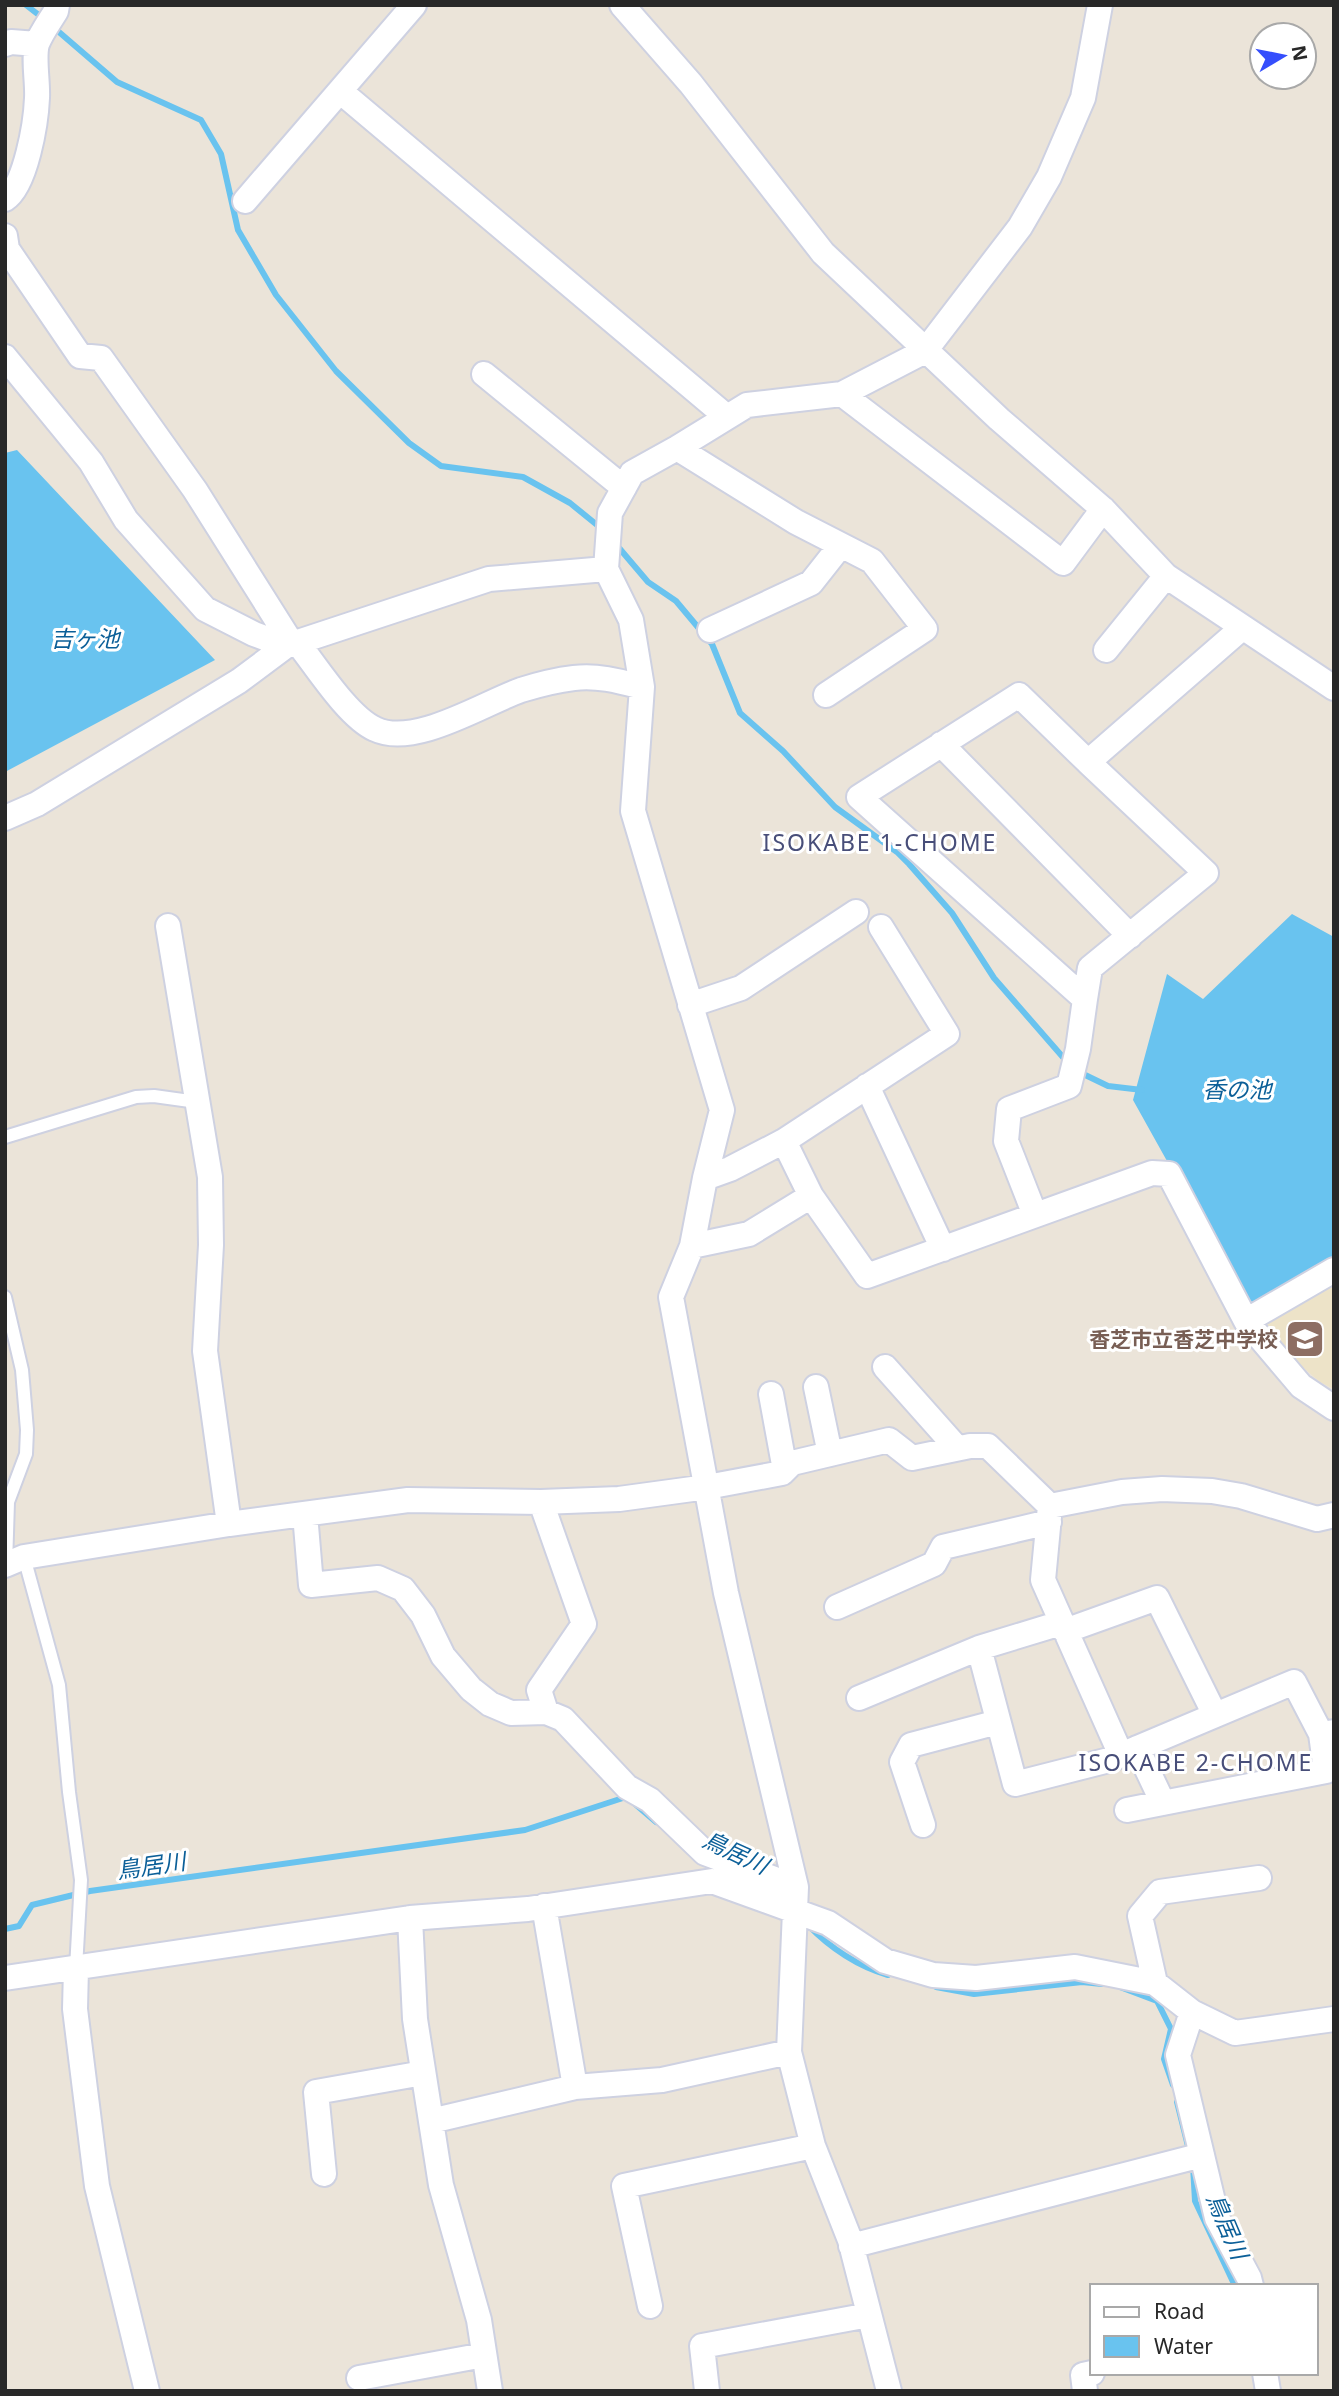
<svg xmlns="http://www.w3.org/2000/svg" width="1339" height="2396" viewBox="0 0 1339 2396" font-family="'Noto Sans','Noto Sans JP',sans-serif">
  <rect width="100%" height="100%" fill="#ebe4d9"/>
  <!-- education -->
  <path fill="#ede3c8" d="M 1334,1280 L 1334,1389 L 1320,1382 L 1290,1356 L 1261,1322 Z"/>
  <!-- water -->
  <path fill="#69c3ef" d="M 17,450 L 215,660 L 5,772 L 5,453 Z
    M 1292,914 L 1334,937 L 1334,1264 L 1250,1310 L 1133,1100 L 1167,974 L 1203,999 Z"/>
  <g fill="none" stroke-linecap="round" stroke-linejoin="round">
    <!-- stream -->
    <path stroke="#69c3ef" stroke-width="6" d="M 26,5 L 44,19
      M 52,26 L 117,82 L 201,120 L 221,154 L 238,230 L 276,295 L 336,371 L 409,443 L 441,466 L 523,477 L 570,503 L 602,529
      M 614,542 L 648,582 L 676,601 L 712,644 L 740,713 L 783,751 L 835,807 L 897,852 L 909,864 L 952,913 L 994,978 L 1068,1063
      M 1079,1072 L 1108,1086 L 1142,1090
      M 635,1804 L 656,1822
      M 809,1926 C 830,1948 859,1967 888,1975
      M 5,1929 L 19,1926 L 32,1905 L 90,1891 L 525,1830 L 626,1797
      M 936,1987 L 974,1994 L 1082,1982 L 1102,1984
      M 1120,1987 L 1157,2001 L 1171,2029 L 1164,2059 L 1173,2085
      M 1177,2102 L 1188,2146
      M 1193,2166 L 1195,2201 L 1235,2286"/>
    <!-- service casing -->
    <g stroke="#ced1e1" stroke-width="16">
      <path id="service" d="M 5,1137 L 136,1097 L 154,1096 L 197,1102
        M 5,1297 L 22,1370 L 27,1430 L 26,1454 L 8,1502 L 6,1565
        M 24,1557 L 59,1685 L 69,1792 L 81,1880 L 76,1968"/>
    </g>
    <!-- minor casing -->
    <g stroke="#ced1e1" stroke-width="28">
      <path id="minor" d="M 622,5 L 691,84 L 823,253 L 999,419 L 1103,509 L 1166,576 L 1334,688
        M 5,44 L 11,42 L 37,44
        M 340,91 L 727,417
        M 5,199 C 26,186 36,122 37,98 C 38,83 33,57 37,44 C 41,33 50,21 56,11 L 57,5
        M 245,201 L 414,5
        M 5,236 L 7,249 L 80,356 L 101,358 L 195,490 L 292,644
        M 5,357 L 91,462 L 126,520 L 205,609 L 254,634 L 286,646 L 489,579 L 606,569
        M 484,374 L 624,488
        M 842,394 L 1063,563 L 1103,509
        M 677,448 L 796,522 L 872,561 L 925,629 L 826,695
        M 710,630 L 811,583 L 841,545
        M 297,642 C 316,666 348,717 375,729 C 414,748 484,703 521,690 C 537,685 557,680 574,678 C 597,675 619,681 642,687
        M 1106,650 L 1166,576
        M 941,744 L 1130,936
        M 1088,762 L 1206,873 L 1090,968 L 1085,999 L 859,797 L 1019,695 L 1088,762 L 1242,628
        M 5,818 L 37,804 L 239,681 L 286,646
        M 168,926 L 210,1177 L 211,1245 L 205,1351 L 229,1524
        M 690,1005 L 741,988 L 856,912
        M 867,1086 L 943,1249
        M 784,1141 L 947,1034 L 881,927
        M 705,1178 L 730,1169 L 784,1141 L 811,1196 L 867,1276 L 1152,1173 L 1169,1174 L 1246,1321 L 1301,1386 L 1334,1408
        M 1035,1215 L 1006,1141 L 1009,1109 L 1069,1086 L 1078,1049 L 1085,999
        M 692,1246 L 749,1234 L 811,1196
        M 1246,1321 L 1334,1270
        M 885,1367 L 957,1448
        M 816,1387 L 830,1454
        M 771,1394 L 785,1470
        M 541,1502 L 584,1624 L 539,1690 L 546,1712
        M 1050,1506 L 1043,1580 L 1121,1755
        M 305,1514 L 311,1585 L 378,1578 L 403,1589 L 423,1615 L 443,1656 L 471,1689 L 490,1704 L 511,1713 L 546,1712 L 563,1719 L 627,1787 L 650,1800 L 705,1853 L 796,1887
        M 5,1565 L 24,1557 L 229,1524 L 408,1500 L 541,1502 L 619,1499 L 707,1487 L 782,1473 L 792,1463 L 889,1440 L 912,1458 L 970,1446 L 988,1446 L 1050,1506 L 1122,1492 L 1162,1489 L 1212,1491 L 1241,1496 L 1317,1519 L 1334,1515
        M 837,1607 L 934,1564 L 943,1547 L 1049,1522
        M 1065,1631 L 1157,1598 L 1215,1715
        M 979,1648 L 1015,1784 L 1109,1760 L 1294,1682 L 1321,1734
        M 859,1698 L 979,1648 L 1061,1623
        M 1137,1748 L 1163,1803
        M 1127,1810 L 1326,1771 L 1321,1734 L 1334,1732
        M 923,1825 L 902,1762 L 911,1745 L 998,1722
        M 544,1906 L 575,2087
        M 410,1918 L 415,2019 L 441,2185 L 479,2320 L 490,2391
        M 76,1968 L 75,2009 L 97,2186 L 147,2391
        M 5,1978 L 410,1918 L 528,1909 L 712,1881 L 828,1923 L 885,1961 L 933,1975 L 976,1978 L 1075,1967 L 1155,1983 L 1192,2012 L 1235,2033 L 1334,2019
        M 1155,1983 L 1140,1916 L 1160,1892 L 1259,1878
        M 1192,2012 L 1178,2055 L 1217,2218 L 1249,2278 L 1251,2286
        M 431,2121 L 575,2087 L 662,2080 L 789,2052
        M 324,2174 L 316,2092 L 423,2073
        M 851,2246 L 1202,2155
        M 650,2306 L 624,2186 L 813,2146
        M 1265,2373 L 1268,2391
        M 359,2378 L 484,2355
        M 707,2391 L 702,2346 L 869,2315
        M 889,2391 L 850,2240 L 813,2146 L 789,2052 L 796,1887 L 726,1593 L 671,1297 L 692,1246 L 705,1178 L 722,1110 L 633,811 L 642,687 L 631,620 L 606,569 L 610,513 L 632,473 L 677,448 L 747,405 L 842,394 L 925,351 L 1020,227 L 1049,177 L 1083,98 L 1100,5
        M 1085,2391 L 1083,2375 L 1092,2373"/>
    </g>
    <!-- service -->
    <use href="#service" stroke="#fff" stroke-width="12"/>
    <!-- minor -->
    <use href="#minor" stroke="#fff" stroke-width="24"/>
  </g>
  <!-- icons -->
  <defs>
    <g id="school-square" transform="scale(2.0125)"><rect x="-9" y="-9" width="18" height="18" rx="4" fill="#8d6e63" stroke="#fff"/><path d="M0-5L7-2L0 1L-7-2ZM-4 1L0 2.5L4 1V4Q0 6-4 4Z" fill="#fff"/></g>
  </defs>
  <g fill-rule="evenodd">
    <use href="#school-square" x="1305" y="1339"/>
  </g>
  <g text-anchor="middle" dominant-baseline="central" stroke-width="6" stroke-linejoin="round" paint-order="stroke">
    <!-- education labels -->
    <g font-size="21" font-weight="bold" fill="#785e54" stroke="#fff" text-anchor="end">
      <text x="1278" y="1339">香芝市立香芝中学校</text>
    </g>
    <!-- water labels -->
    <g font-size="23" font-style="italic" fill="#0b5f98" stroke="#fff">
      <text x="85" y="638">吉ヶ池</text>
      <text x="1237" y="1089">香の池</text>
      <text transform="translate(736 1852) rotate(25)">鳥居川</text>
      <text transform="translate(151 1865) rotate(-8)">鳥居川</text>
      <text transform="translate(1228 2226) rotate(67)">鳥居川</text>
    </g>
    <!-- neighbourhood labels -->
    <g font-size="23" letter-spacing="2" fill="#484e79" stroke="#fff">
      <text x="880" y="842">ISOKABE 1-CHOME</text>
      <text x="1196" y="1762">ISOKABE 2-CHOME</text>
    </g>
  </g>
  <!-- border -->
  <rect width="1339" height="2396" fill="none" stroke="#282828" stroke-width="14"/>
  <!-- legend -->
  <rect x="1090" y="2284" width="228" height="91" fill="#ffffff" stroke="#a9a9a9" stroke-width="2"/>
  <rect x="1104" y="2307" width="35" height="10" fill="#ffffff" stroke="#a9a9a9" stroke-width="2"/>
  <text x="1154" y="2319" font-size="21" fill="#282828">Road</text>
  <rect x="1104" y="2336" width="35" height="21" fill="#69c3ef" stroke="#a9a9a9" stroke-width="2"/>
  <text x="1154" y="2354" font-size="21" fill="#282828">Water</text>
  <!-- north arrow -->
  <g transform="translate(1283 56) rotate(80)"><circle r="33" fill="#ffffff" stroke="#a9a9a9" stroke-width="2"/>
  <path d="M0-5L12 26L0 18L-12 26Z" fill="#354efc"/>
  <text y="-10" font-size="19" font-weight="bold" text-anchor="middle" fill="#282828">N</text>
  </g>
</svg>
